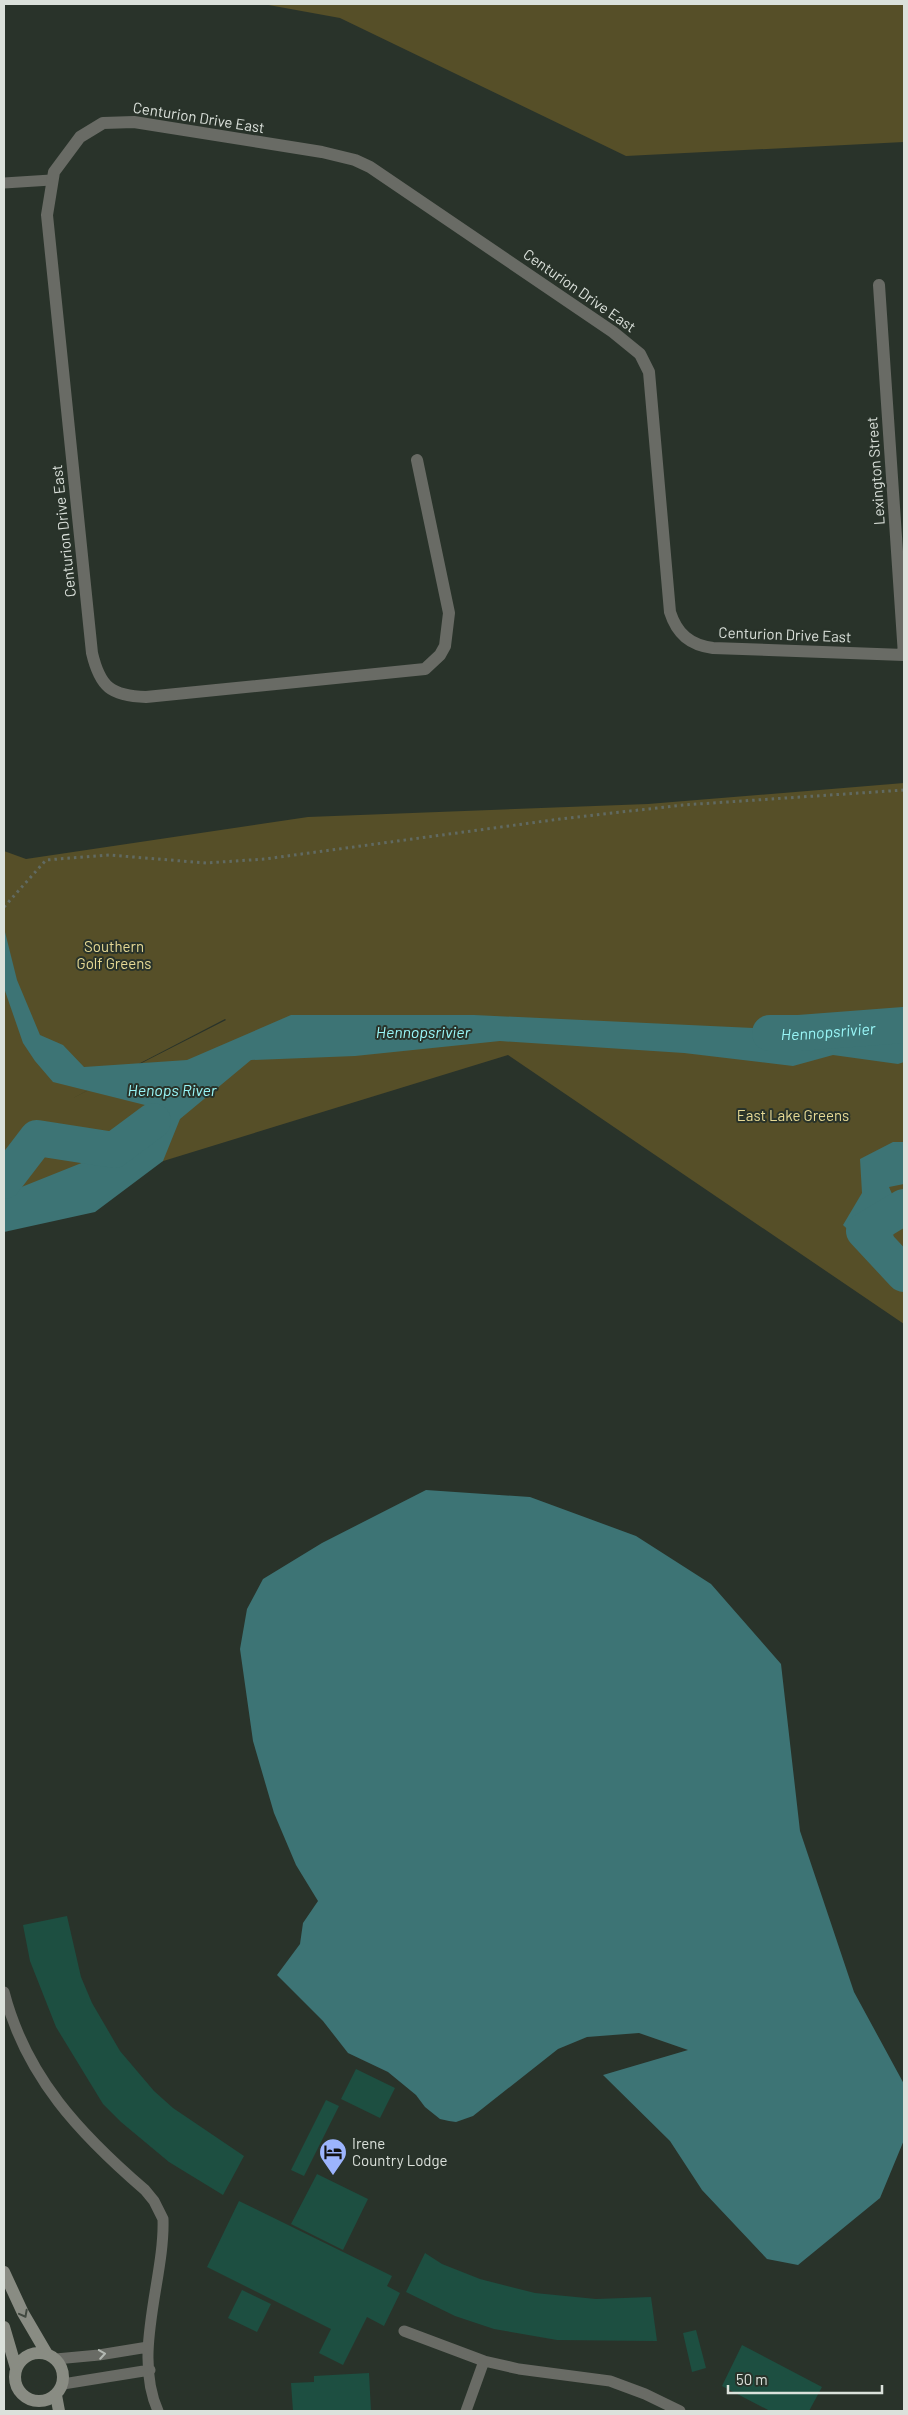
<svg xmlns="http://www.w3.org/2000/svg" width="908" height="2415" viewBox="0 0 908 2415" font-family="Barlow,sans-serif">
  <rect width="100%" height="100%" fill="#29332a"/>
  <!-- green -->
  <path fill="#564f28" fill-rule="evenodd" d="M 263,4 L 904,4 L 904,142 L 626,156 L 340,18 Z
    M 904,783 L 904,1324 L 508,1055 L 4,1210 L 4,851 L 26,859 L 308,817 L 648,804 ZM 225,1019 L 226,1020 L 71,1099 Z"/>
  <!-- water -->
  <path fill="#3d7475" d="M 4,928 L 17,980 L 40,1035 L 63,1045 L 84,1067 L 187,1060 L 291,1015 L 474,1015 L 819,1031 L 904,1023 L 904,1062 L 898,1064 L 833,1055 L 793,1066 L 684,1053 L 500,1041 L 355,1056 L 251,1060 L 180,1119 L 163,1161 L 95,1212 L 4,1232 L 4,1194 L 114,1150 L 149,1106 L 53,1082 L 35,1061 L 23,1043 L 4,988 Z
    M 893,1142 L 904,1142 L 904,1184 L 889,1187 L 899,1210 L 904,1211 L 904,1222 L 893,1229 L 894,1246 L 904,1261 L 904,1283 L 843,1225 L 862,1193 L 860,1159 Z
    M 426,1490 L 530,1497 L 636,1536 L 711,1584 L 781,1664 L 800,1831 L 854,1992 L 904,2084 L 904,2140 L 880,2198 L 798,2265 L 767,2259 L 702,2190 L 670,2141 L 603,2075 L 688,2050 L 639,2033 L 587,2037 L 558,2049 L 473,2116 L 456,2122 L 449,2121 L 440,2119 L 425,2107 L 416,2095 L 388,2072 L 348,2053 L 323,2021 L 277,1975 L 300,1944 L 303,1923 L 318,1901 L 296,1865 L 274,1813 L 253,1741 L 240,1649 L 247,1609 L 263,1579 L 322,1543 Z"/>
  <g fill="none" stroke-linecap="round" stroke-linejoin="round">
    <!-- river -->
    <g stroke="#3d7475" stroke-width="36">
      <path id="s1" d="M 770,1033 L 799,1033 L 904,1025"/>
      <path d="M 4,1181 L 37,1138 L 114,1150 L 153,1121"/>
      <path d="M 904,1207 L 864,1231 L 904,1274"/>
    </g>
  </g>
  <!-- building -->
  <path fill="#1d4f41" d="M 67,1916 L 81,1977 L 92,2003 L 120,2051 L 154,2091 L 173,2108 L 244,2156 L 223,2195 L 169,2162 L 121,2122 L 103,2104 L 56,2027 L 30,1961 L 23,1925 Z
    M 356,2069 L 395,2088 L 380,2118 L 341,2099 Z
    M 326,2100 L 339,2106 L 304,2176 L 291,2170 Z
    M 317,2174 L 368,2199 L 343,2250 L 291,2224 Z
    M 239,2201 L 392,2276 L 387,2286 L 400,2293 L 384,2326 L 367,2317 L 343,2365 L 319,2353 L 331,2329 L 207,2267 Z
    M 425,2253 L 442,2264 L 480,2279 L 535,2293 L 596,2299 L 651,2297 L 657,2341 L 557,2340 L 494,2329 L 455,2316 L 406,2292 Z
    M 242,2290 L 271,2304 L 257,2332 L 228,2318 Z
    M 696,2330 L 706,2368 L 692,2372 L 683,2333 Z
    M 742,2345 L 822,2387 L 809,2411 L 770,2411 L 722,2386 Z
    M 369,2373 L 371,2411 L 293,2411 L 291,2383 L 314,2382 L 314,2376 Z"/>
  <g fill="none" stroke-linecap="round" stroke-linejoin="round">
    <!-- path -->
    <path stroke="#616a62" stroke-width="3" stroke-dasharray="2.5 4" stroke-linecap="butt" d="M 4,907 L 46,860 L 109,855 L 206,863 L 265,859 L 560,819 L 683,805 L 904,790"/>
    <!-- lane -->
    <path stroke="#696b65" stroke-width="11" d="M 4,183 L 51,180
      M 4,1992 C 26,2077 80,2134 145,2190 L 154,2201 L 163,2219 C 165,2278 132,2353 158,2411
      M 404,2331 L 484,2361 L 519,2369 L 610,2381 L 645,2394 L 680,2411
      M 56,2359 L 99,2355 L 148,2347
      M 63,2384 L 150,2370
      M 466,2411 L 484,2361"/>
    <!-- street -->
    <path stroke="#696b65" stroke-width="12" d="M 879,285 L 904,655
      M 417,460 L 449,613 L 445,646 L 440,655 L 425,669 L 146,697 C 111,696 100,687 92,653 L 47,215 L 54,172 L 80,137 L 103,123 L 134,122 L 322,152 L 355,160 L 370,167 L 613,332 L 640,354 L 649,372 L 670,612 C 677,634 690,645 713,648 L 904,655"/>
    <!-- secondary -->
    <path stroke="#898c83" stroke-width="12" d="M 4,2272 L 23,2313 L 47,2354
      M 4,2327 L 16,2368
      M15 2377a24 24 0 1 1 48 0a24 24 0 1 1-48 0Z
      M 56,2395 L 59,2411"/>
  </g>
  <!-- one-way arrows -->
  <defs><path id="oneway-chevron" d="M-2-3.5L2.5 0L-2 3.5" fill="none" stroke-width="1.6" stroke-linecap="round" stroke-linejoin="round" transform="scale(1.25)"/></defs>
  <use stroke="#414940" href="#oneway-chevron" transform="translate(24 2314) rotate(62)"/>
  <use stroke="#b3b8b2" href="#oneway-chevron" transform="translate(102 2354) rotate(-9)"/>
  <!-- icons -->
  <defs>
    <g id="hotel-pin" transform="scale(1.4375)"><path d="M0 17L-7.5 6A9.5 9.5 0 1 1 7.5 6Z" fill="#9cb4fd" stroke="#29332a"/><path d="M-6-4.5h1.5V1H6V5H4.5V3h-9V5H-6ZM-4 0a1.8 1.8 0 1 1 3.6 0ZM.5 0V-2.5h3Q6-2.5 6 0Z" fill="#111"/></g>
  </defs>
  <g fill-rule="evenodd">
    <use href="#hotel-pin" x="333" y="2152"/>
  </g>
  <g text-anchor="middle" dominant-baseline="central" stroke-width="4" stroke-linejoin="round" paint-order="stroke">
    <!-- street labels -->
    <g font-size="15" fill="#dbe1db" stroke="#29332a">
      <text transform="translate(199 117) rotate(9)">Centurion Drive East</text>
      <text transform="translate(580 290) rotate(35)">Centurion Drive East</text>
      <text transform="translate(875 471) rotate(-94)">Lexington Street</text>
      <text transform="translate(63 531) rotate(-96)">Centurion Drive East</text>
      <text transform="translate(785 634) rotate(2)">Centurion Drive East</text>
    </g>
    <!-- park labels -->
    <g font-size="15" fill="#e7da95" stroke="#29332a">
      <text x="114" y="946">Southern<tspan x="114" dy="17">Golf Greens</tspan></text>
      <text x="793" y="1115">East Lake Greens</text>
    </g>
    <!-- poi labels -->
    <g font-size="15" fill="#dbe1db" stroke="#29332a" text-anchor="start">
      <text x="352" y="2143">Irene<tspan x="352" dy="17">Country Lodge</tspan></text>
    </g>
    <!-- water labels -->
    <g font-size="16" font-style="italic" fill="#99f6f7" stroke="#29332a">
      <text stroke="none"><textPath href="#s1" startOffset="58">Hennopsrivier</textPath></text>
      <text x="423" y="1031">Hennopsrivier</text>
      <text x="172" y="1089">Henops River</text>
    </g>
  </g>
  <!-- border -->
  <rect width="908" height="2415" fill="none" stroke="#dbe1db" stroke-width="10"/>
  <!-- scale -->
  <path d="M728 2385v8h154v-8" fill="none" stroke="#dbe1db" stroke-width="2.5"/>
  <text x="736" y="2385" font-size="15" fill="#dbe1db" stroke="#29332a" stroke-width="4" paint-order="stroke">50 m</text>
</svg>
